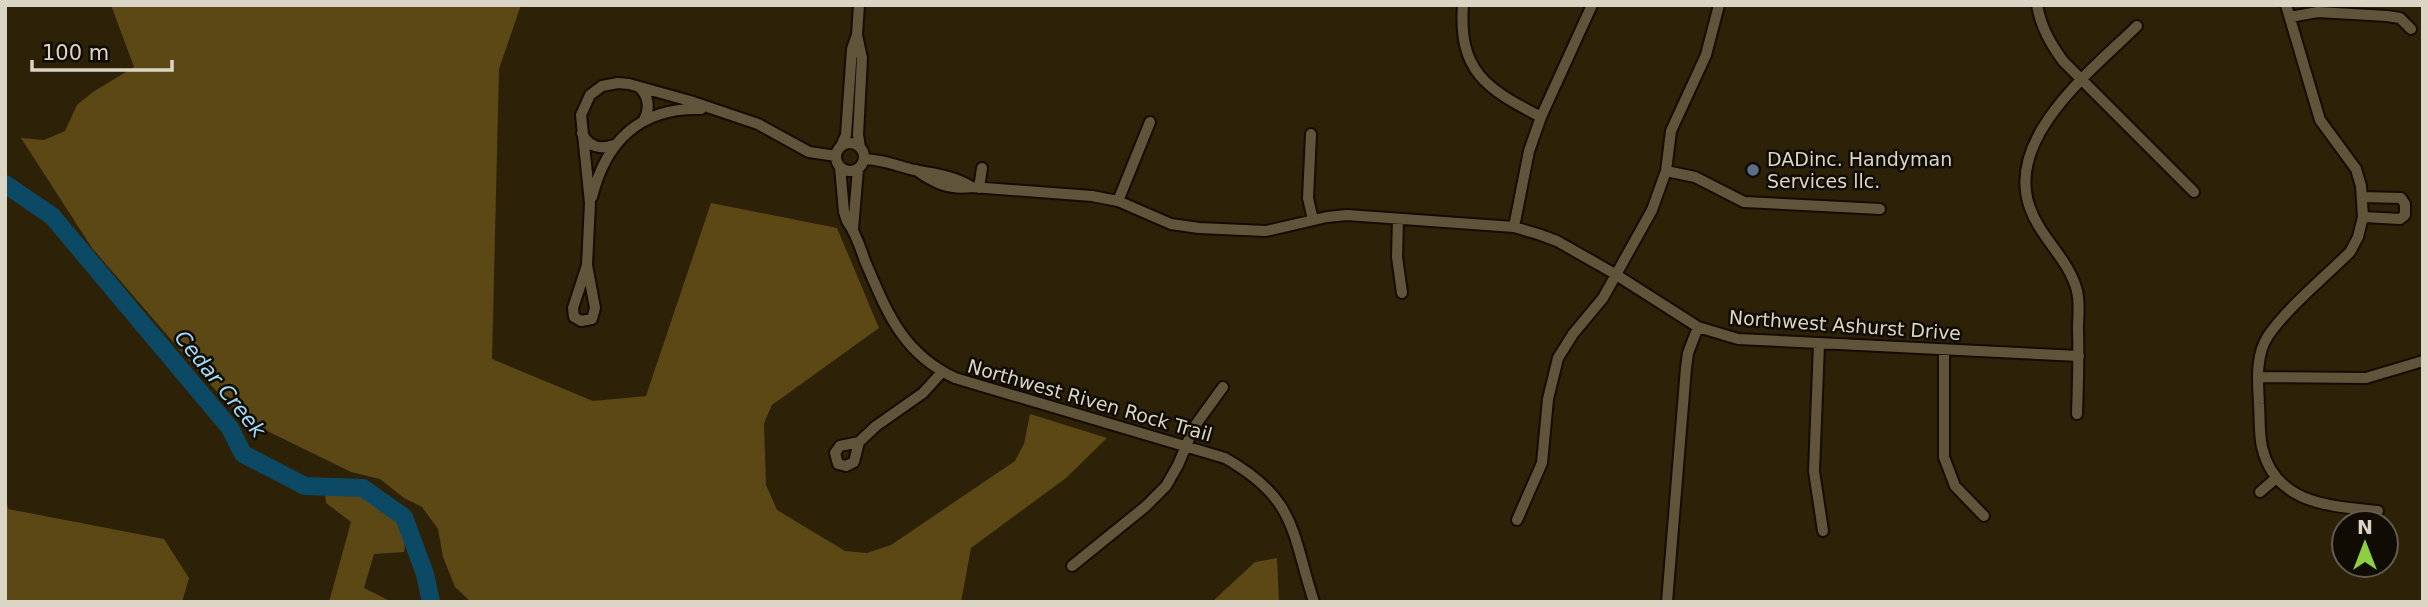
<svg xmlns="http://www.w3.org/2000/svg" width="2428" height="607" viewBox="0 0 2428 607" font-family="'DejaVu Sans',sans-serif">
  <rect width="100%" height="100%" fill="#2d2208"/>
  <!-- green -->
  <path fill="#5b4814" d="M 111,5 L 521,5 L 499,69 L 492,359 L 593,401 L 646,396 L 711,203 L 837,228 L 879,328 L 772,405 L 764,423 L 766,485 L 777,510 L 845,551 L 867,553 L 891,545 L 1015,461 L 1024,444 L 1030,414 L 1107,438 L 1066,478 L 971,548 L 961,602 L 471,602 L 455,587 L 443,557 L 438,529 L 422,507 L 404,498 L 380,479 L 351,472 L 255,425 L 232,407 L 205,379 L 92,248 L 21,138 L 44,140 L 65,131 L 77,105 L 93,92 L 134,67 Z
    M 325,491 C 336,492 349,491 360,494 C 386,501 409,525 404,552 L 374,554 L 364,588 L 392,602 L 329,602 L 351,522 L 326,503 Z
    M 5,492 L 8,509 L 164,539 L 189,578 L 182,602 L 5,602 Z
    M 1277,558 L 1279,602 L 1212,602 L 1255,562 Z"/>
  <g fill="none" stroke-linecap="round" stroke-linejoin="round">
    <!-- river -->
    <path stroke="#0c4965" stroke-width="18" d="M 5,184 L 52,216 L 230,428 L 243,454 L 305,486 L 363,488 L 404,517 L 425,574 L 431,602"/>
    <!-- minor casing -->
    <g stroke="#150b00" stroke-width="14">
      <path id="minor" d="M 1463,5 C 1458,72 1487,89 1541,117
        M 2037,5 C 2041,27 2050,43 2063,61 L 2194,192
        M 2286,5 L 2320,120 L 2356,169 L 2361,186 L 2363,217 L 2358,237 L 2350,252 C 2326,276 2286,309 2268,336 C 2255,356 2258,382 2259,404 C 2260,418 2259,434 2262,447 C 2275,504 2329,506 2378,511
        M 2290,17 L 2318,12 L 2387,16 L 2400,18 L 2411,29
        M 857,35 L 862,58 L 858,135 L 860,147
        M 639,87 C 649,96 650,109 644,120
        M 582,133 C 588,147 600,150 614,145
        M 1311,134 L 1308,198 L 1313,220
        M836 157a14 14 0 1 1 28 0a14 14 0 1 1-28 0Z
        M 841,146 L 846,135 L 852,49 L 857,35 L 859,5
        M 864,159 C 888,160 898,167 919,171 C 938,174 955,177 972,187
        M 840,167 L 844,212 L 847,221 C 856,233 860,247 865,261 C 887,312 902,353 955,378 L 1225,458 C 1297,499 1291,531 1314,602
        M 916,170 C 934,183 949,190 972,187 L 1092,196 L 1118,201 L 1171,224 L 1199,228 L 1266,231 L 1327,217 L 1347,215 L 1514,227 L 1538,234 L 1557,241 L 1615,274 L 1698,327 L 1738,339 L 2079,356
        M 1666,171 L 1695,177 L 1744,202 L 1880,209
        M 979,188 L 982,168
        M 592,197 C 606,141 640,107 701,109
        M 1118,201 L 1150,122
        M 2363,217 L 2400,219 L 2405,215 L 2405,204 L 2401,198 L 2363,197
        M 1398,219 L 1397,257 L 1402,293
        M 1514,227 L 1529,151 L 1541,117 L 1592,5
        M 853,229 L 858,169
        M 587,265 L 595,308 L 592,319 L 581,321 L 574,317 L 573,308 L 587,265 L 590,203 L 581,115 L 590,95 L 602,86 L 618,83 L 629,84 L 690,101 L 758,124 L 809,152 L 836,156
        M 1819,344 L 1814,471 L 1823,531
        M 1944,350 L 1944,457 L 1955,486 L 1984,516
        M 2258,377 L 2366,378 L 2423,361
        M 2077,414 C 2078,385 2079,357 2078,329 C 2078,317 2080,303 2077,291 C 2069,259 2041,239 2030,208 C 2004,138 2093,69 2137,26
        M 859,442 L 854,462 L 846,466 L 838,464 L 835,453 L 840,446 L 859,442 L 876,426 L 923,393 L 942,372
        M 2260,492 L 2275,479
        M 1517,520 L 1542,463 L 1548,399 L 1558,358 L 1573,334 L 1603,298 L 1652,210 L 1666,171 L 1671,131 L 1706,55 L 1719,5
        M 1072,566 L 1146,506 L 1166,486 L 1178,465 L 1194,427 L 1223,387
        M 1667,602 L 1686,368 L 1688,353 L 1698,327"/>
    </g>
    <!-- minor -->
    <use href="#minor" stroke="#60553a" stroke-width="10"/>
  </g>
  <!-- markers -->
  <circle fill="#5c6f8a" stroke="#110c03" stroke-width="2.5" cx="1753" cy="170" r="7"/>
  <g text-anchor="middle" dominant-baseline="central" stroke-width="5" stroke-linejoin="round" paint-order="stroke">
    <!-- poi labels -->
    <g font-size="19" fill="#dbd5c6" stroke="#110c03" text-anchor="start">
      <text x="1767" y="159">DADinc. Handyman<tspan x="1767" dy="22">Services llc.</tspan></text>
    </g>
    <!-- street labels -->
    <g font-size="19" fill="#dbd5c6" stroke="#110c03">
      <text transform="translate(1845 325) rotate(4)">Northwest Ashurst Drive</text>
      <text transform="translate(1090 400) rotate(16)">Northwest Riven Rock Trail</text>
    </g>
    <!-- water labels -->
    <g font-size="21" font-style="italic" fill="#a1d9fb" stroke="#110c03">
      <text transform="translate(220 384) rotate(51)">Cedar Creek</text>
    </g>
  </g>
  <!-- border -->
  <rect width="2428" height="607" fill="none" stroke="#dbd5c6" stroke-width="14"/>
  <!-- north arrow -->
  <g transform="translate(2365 544)"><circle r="33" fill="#110c03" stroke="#625c51" stroke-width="2"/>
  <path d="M0-5L12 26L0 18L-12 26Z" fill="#8ece43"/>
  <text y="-10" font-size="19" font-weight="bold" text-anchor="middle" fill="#dbd5c6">N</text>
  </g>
  <!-- scale -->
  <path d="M32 60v10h140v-10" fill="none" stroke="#dbd5c6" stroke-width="3.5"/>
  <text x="42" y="60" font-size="21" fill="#dbd5c6" stroke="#110c03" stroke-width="5" paint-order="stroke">100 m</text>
</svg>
